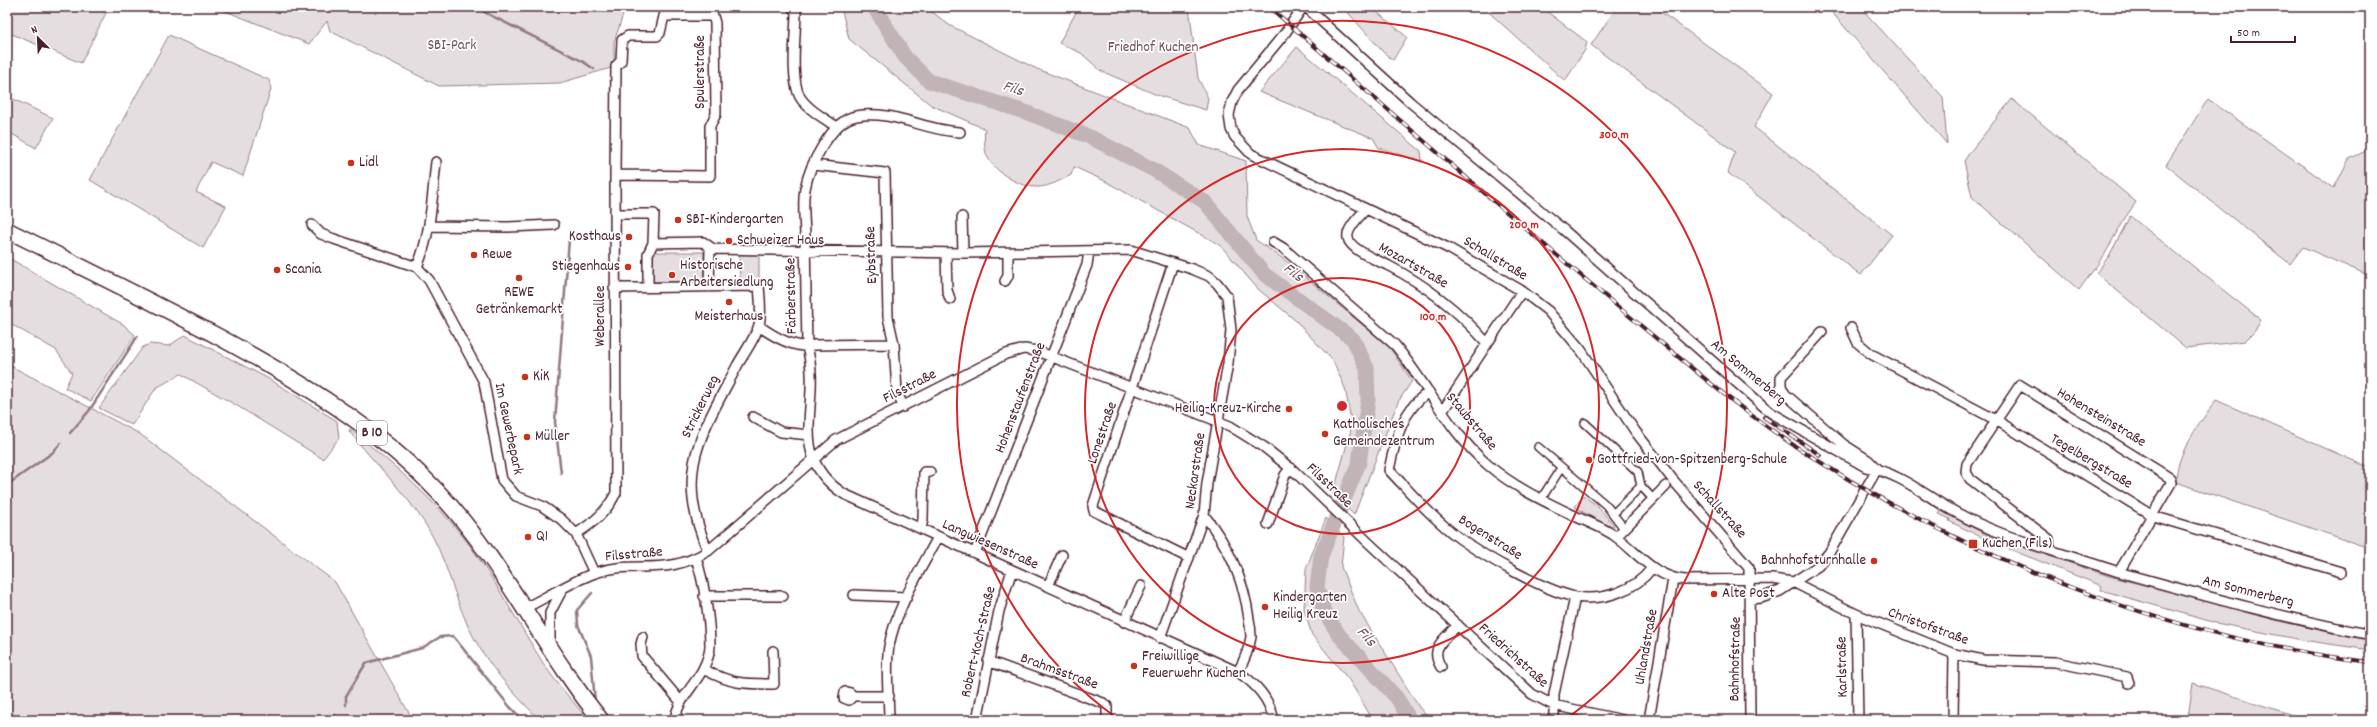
<svg xmlns="http://www.w3.org/2000/svg" width="2377" height="727" viewBox="0 0 2377 727" font-family="Dekko,sans-serif">
  <rect width="100%" height="100%" fill="#fff"/>
  <filter id="ink" filterUnits="userSpaceOnUse"><feTurbulence type="fractalNoise" baseFrequency=".025" numOctaves="2"/><feDisplacementMap in="SourceGraphic" scale="8" xChannelSelector="R" yChannelSelector="G"/><feConvolveMatrix kernelMatrix="1 2 1 2 8 2 1 2 1" color-interpolation-filters="sRGB"/></filter>
  <g filter="url(#ink)">
    <!-- green -->
    <path fill="#e5dee0" stroke="#987e86" d="M 7,7 L 109,7 L 81,63 L 7,32 Z
      M 215,7 L 636,7 L 624,12 L 614,42 L 614,67 L 560,83 L 439,86 L 330,31 L 327,21 L 309,44 Z
      M 841,7 L 926,7 L 949,25 L 1037,69 L 1190,128 L 1199,145 L 1246,161 L 1247,216 L 1256,240 L 1285,260 L 1390,348 L 1412,381 L 1398,402 L 1354,515 L 1333,494 L 1352,426 L 1345,388 L 1333,361 L 1296,321 L 1258,289 L 1220,245 L 1103,180 L 1074,167 L 1071,175 C 1061,180 1051,186 1039,187 C 1021,188 995,173 987,156 C 984,149 984,136 985,129 L 931,105 L 849,39 Z
      M 1079,7 L 1189,7 L 1198,78 L 1208,98 L 1206,110 L 1157,95 L 1101,71 L 1081,53 L 1059,43 Z
      M 1343,7 L 1371,7 L 1407,37 L 1393,60 L 1384,53 Z
      M 1483,7 L 1541,7 L 1587,42 L 1585,50 L 1565,81 Z
      M 1617,7 L 1654,7 L 1773,93 L 1754,127 L 1892,235 L 1861,275 L 1728,173 L 1735,152 L 1591,45 Z
      M 1827,7 L 1860,7 L 1943,97 L 1947,144 Z
      M 169,35 L 269,80 L 271,89 L 243,176 L 211,162 L 196,192 L 226,206 L 203,248 L 90,180 Z
      M 1297,47 L 1421,151 L 1422,161 L 1379,148 L 1373,138 L 1259,92 Z
      M 7,96 L 53,118 L 36,148 L 7,131 Z
      M 2012,99 L 2136,202 L 2121,224 L 2105,254 L 2079,290 L 1972,197 L 1964,161 L 1970,152 Z
      M 2208,99 L 2334,188 L 2349,159 L 2370,149 L 2370,276 L 2303,247 L 2290,264 L 2166,165 Z
      M 2130,216 L 2261,320 L 2255,331 L 2245,341 L 2186,348 L 2096,273 L 2109,256 Z
      M 739,251 L 759,251 L 759,281 L 740,281 Z
      M 652,252 L 704,252 L 704,282 L 652,282 Z
      M 7,257 L 124,325 L 135,335 L 91,401 L 65,388 L 72,373 L 56,350 L 7,322 Z
      M 185,335 L 269,379 L 337,421 L 339,438 L 323,459 L 239,407 L 181,374 L 156,388 L 132,425 L 99,408 L 143,347 L 150,344 L 169,346 Z
      M 7,364 L 140,434 L 335,582 L 413,720 L 7,720 Z
      M 2216,400 L 2370,468 L 2370,532 L 2366,531 L 2363,546 L 2176,482 C 2176,452 2200,424 2216,400 Z
      M 350,429 C 394,465 437,501 471,547 C 497,584 519,624 543,663 C 556,683 573,701 588,720 L 540,720 C 512,692 485,663 468,626 C 453,593 446,557 426,525 C 404,491 374,463 349,431 Z
      M 1583,495 L 1597,506 L 1614,525 L 1612,529 L 1575,507 Z
      M 1941,511 L 1989,536 L 2109,576 L 2283,622 L 2351,636 L 2370,637 L 2370,650 L 2302,640 L 2216,623 L 2101,590 L 2102,586 L 1989,541 L 1949,521 L 1950,519 L 1939,514 Z
      M 1326,518 L 1344,537 L 1341,567 L 1359,611 L 1419,707 L 1430,720 L 1373,720 L 1349,680 L 1312,635 L 1304,610 L 1306,569 Z
      M 2193,683 L 2299,717 L 2317,720 L 2162,720 L 2188,717 Z"/>
    <g fill="none" stroke-linecap="round" stroke-linejoin="round">
      <!-- stream -->
      <path stroke="#91787e" stroke-width="2.5" d="M 478,7 L 486,13 L 582,61 L 594,69
        M 70,433 L 89,411 L 137,337
        M 561,473 L 555,422 L 569,239
        M 7,485 L 52,453 L 61,443
        M 592,593 L 577,610 L 578,625 L 591,656 L 595,702
        M 346,705 L 346,696 L 366,663 L 422,648 L 440,637 L 453,636 L 510,707 L 523,720
        M 318,720 L 335,715"/>
      <!-- river -->
      <path stroke="#c1b3b6" stroke-width="15" d="M 874,7 L 905,57 L 929,81 L 1025,112 L 1090,137 L 1154,170 L 1205,202 L 1264,274 L 1353,339 L 1367,368 L 1368,400 L 1359,463 L 1321,556 L 1317,587 L 1324,611 L 1339,635 L 1397,698 L 1410,720"/>
      <!-- pedestrian casing -->
      <g stroke="#4a1f2b" stroke-width="10">
        <path id="pedestrian" d="M 1585,423 L 1638,472 L 1641,486 L 1613,514
          M 1538,447 L 1606,505 L 1623,527
          M 1641,486 L 1653,499
          M 1541,499 L 1561,468"/>
      </g>
      <!-- minor casing -->
      <g stroke="#4a1f2b" stroke-width="12">
        <path id="minor" d="M 792,7 L 796,12 C 796,33 789,84 802,100 C 810,111 824,118 835,126
          M 1303,7 L 1285,33 L 1238,90 L 1232,102 L 1229,115 L 1231,129 L 1235,137 L 1251,154 L 1450,249 L 1522,291 L 1548,311 L 1581,350 L 1635,431 L 1673,480 L 1749,568 L 1750,720
          M 1306,7 L 1410,102 L 1565,231 L 1770,412 L 1866,467 C 1901,473 1928,498 1959,514 C 1988,530 2019,540 2050,550
          M 960,132 C 925,131 892,109 856,116 C 832,120 809,166 805,189 C 802,204 805,222 805,238 C 806,274 806,311 807,347 C 823,403 784,455 844,494 L 1238,672 C 1256,684 1269,698 1274,720
          M 813,165 L 885,173 L 888,317 L 894,344 L 897,391 L 903,407
          M 1365,210 C 1360,216 1346,229 1348,238 C 1350,250 1379,261 1389,266 C 1428,286 1458,310 1487,343
          M 615,214 L 654,214 L 653,243 L 648,254 L 648,287
          M 962,217 L 963,253
          M 312,225 L 321,234 L 334,239 L 417,267 L 429,280 L 484,382 L 502,480 L 516,496 L 542,506 L 561,519 L 576,534 L 594,573
          M 429,226 L 508,227 L 554,225
          M 1273,242 L 1283,248 L 1395,345 C 1427,384 1449,432 1488,465 C 1515,488 1546,502 1577,517 C 1590,523 1604,528 1615,536 C 1639,554 1654,577 1685,580 L 1772,579 L 1793,582 L 1856,614 L 1954,654 L 1983,660 L 2055,662 L 2127,677 L 2129,683
          M 653,243 L 703,242 L 713,249 L 963,253 L 1131,250 L 1192,269 L 1209,276 L 1217,283 L 1227,296 L 1231,330 L 1228,363 L 1207,483 L 1204,515 L 1160,638
          M 946,253 L 947,290 L 950,299
          M 1173,263 L 1093,506 L 1094,511 L 1189,558
          M 417,267 C 431,235 432,197 436,162
          M 1005,281 L 1008,276 L 1008,253
          M 709,287 L 710,249
          M 614,288 L 759,286 C 760,298 762,313 759,325 C 755,339 744,353 737,366 C 701,435 673,472 708,551
          M 759,326 C 773,336 796,350 814,345 L 894,344
          M 1851,328 L 1858,343 L 1871,354 L 1996,420 L 2153,516 L 2341,572
          M 1822,332 L 1781,377 L 1781,386 L 1785,394 L 1843,444 L 1868,460 L 1877,469
          M 1429,392 C 1402,409 1395,441 1389,470 C 1411,493 1433,519 1459,538 C 1484,556 1546,592 1576,597 C 1603,601 1635,591 1652,568
          M 1442,412 L 1522,291
          M 753,417 L 781,432 L 809,435
          M 1204,515 C 1228,545 1244,580 1249,619 C 1250,624 1251,631 1251,637 C 1249,649 1244,661 1238,672
          M 1268,524 L 1285,475 L 1291,468
          M 921,529 L 923,519 L 924,472 L 930,472
          M 576,534 C 594,522 606,513 616,493 L 615,175 L 710,176 L 710,126 L 716,114 L 715,23 L 713,16 L 664,16 L 660,33 L 657,36 L 628,36 L 622,40 L 621,61 L 616,66 L 615,175
          M 1616,537 L 1666,486
          M 975,553 L 1087,265 L 1089,251
          M 2119,572 L 2050,550 L 2049,539 L 1970,479 L 1966,472 L 1967,464 L 2020,385 L 2170,478 L 2171,483 L 2119,572 C 2202,595 2283,618 2367,634 L 2370,632
          M 1048,586 L 1062,555
          M 854,595 L 907,597
          M 704,596 L 783,596
          M 1751,599 L 1761,598 L 1780,591 L 1818,566 L 1829,553 L 1877,469
          M 523,609 C 546,598 570,582 595,573 C 635,559 664,578 708,551 L 836,440 L 1006,354 L 1024,349 L 1037,351 L 1230,426 L 1264,447 L 1294,471 L 1370,544 L 1532,694 L 1553,705 L 1623,720
          M 1856,614 L 1858,720
          M 1124,622 L 1141,586
          M 643,637 L 641,644 L 642,656 L 681,702
          M 550,644 L 550,613 L 562,590
          M 988,661 L 1103,703 L 1107,706 L 1107,720
          M 1441,667 C 1429,648 1444,639 1458,625
          M 703,669 C 732,684 742,684 774,684 L 773,651
          M 853,696 L 849,700 L 844,698 L 845,692 L 850,693 L 853,696 L 889,696
          M 675,720 C 677,701 694,686 703,669 C 706,663 710,653 710,646 C 710,620 704,582 696,558
          M 889,720 C 889,697 885,668 889,646 C 896,608 920,571 938,537
          M 977,720 L 999,611 L 1012,570
          M 1554,720 L 1554,694 L 1575,597
          M 1649,720 L 1673,579
          M 1953,720 L 1954,654"/>
      </g>
      <!-- primary casing -->
      <g stroke="#4a1f2b" stroke-width="18">
        <path id="primary" d="M 7,230 C 78,265 149,300 219,337 C 298,380 376,426 438,492 C 502,560 542,647 601,720"/>
      </g>
      <!-- pedestrian -->
      <use href="#pedestrian" stroke="#fff" stroke-width="7"/>
      <!-- minor -->
      <use href="#minor" stroke="#fff" stroke-width="9"/>
      <!-- primary -->
      <use href="#primary" stroke="#fff" stroke-width="15"/>
      <!-- rail casing -->
      <g stroke="#4a1f2b" stroke-width="4">
        <path id="rail" d="M 1269,7 C 1387,108 1503,211 1622,310 C 1683,360 1742,413 1809,455 C 1978,563 2170,638 2370,662
          M 1764,417 L 1820,455"/>
      </g>
      <!-- rail -->
      <use href="#rail" stroke="#fff" stroke-width="2.5" stroke-dasharray="8" stroke-linecap="butt"/>
    </g>
  </g>
  <!-- distance rings -->
  <g fill="none" stroke="#d62828" stroke-width="2">
    <circle cx="1342" cy="406" r="128"/>
    <circle cx="1342" cy="406" r="257"/>
    <path d="M1118 719A385 385 0 1 1 1566 719"/>
  </g>
  <!-- markers -->
  <g fill="#c8321e" stroke="#fff" stroke-width="1.5">
    <circle cx="351" cy="163" r="4"/>
    <circle cx="678" cy="220" r="4"/>
    <circle cx="629" cy="237" r="4"/>
    <circle cx="729" cy="241" r="4"/>
    <circle cx="474" cy="255" r="4"/>
    <circle cx="628" cy="267" r="4"/>
    <circle cx="277" cy="270" r="4"/>
    <circle cx="672" cy="275" r="4"/>
    <circle cx="519" cy="278" r="4"/>
    <circle cx="729" cy="302" r="4"/>
    <circle cx="525" cy="377" r="4"/>
    <circle cx="1289" cy="409" r="4"/>
    <circle cx="1325" cy="434" r="4"/>
    <circle cx="527" cy="437" r="4"/>
    <circle cx="1589" cy="460" r="4"/>
    <circle cx="528" cy="537" r="4"/>
    <rect x="1968" y="539" width="10" height="10" rx="2"/>
    <circle cx="1874" cy="561" r="4"/>
    <circle cx="1714" cy="594" r="4"/>
    <circle cx="1265" cy="607" r="4"/>
    <circle cx="1134" cy="666" r="4"/>
  </g>
  <g text-anchor="middle" dominant-baseline="central" stroke-width="3.5" stroke-linejoin="round" paint-order="stroke">
    <!-- shield labels -->
    <rect fill="#fff" stroke="#80626b" stroke-width="1" x="357" y="421" width="30" height="24" rx="3"/>
    <g font-size="14" font-weight="bold" fill="#4a1f2b">
      <text x="372" y="433">B 10</text>
    </g>
    <!-- park labels -->
    <g font-size="15" fill="#714f58" stroke="#fff">
      <text x="452" y="46">SBI-Park</text>
      <text x="1153" y="48">Friedhof Kuchen</text>
    </g>
    <!-- street labels -->
    <g font-size="15" fill="#4a1f2b" stroke="#fff">
      <text transform="translate(701 72) rotate(-90)">Spulerstraße</text>
      <text transform="translate(872 255) rotate(-92)">Eybstraße</text>
      <text transform="translate(1495 259) rotate(31)">Schallstraße</text>
      <text transform="translate(1413 266) rotate(30)">Mozartstraße</text>
      <text transform="translate(792 296) rotate(-91)">Färberstraße</text>
      <text transform="translate(601 316) rotate(-90)">Weberallee</text>
      <text transform="translate(1748 373) rotate(40)">Am Sommerberg</text>
      <text transform="translate(910 387) rotate(-27)">Filsstraße</text>
      <text transform="translate(1021 398) rotate(-69)">Hohenstaufenstraße</text>
      <text transform="translate(701 407) rotate(-64)">Strickerweg</text>
      <text transform="translate(2101 418) rotate(31)">Hohensteinstraße</text>
      <text transform="translate(1471 422) rotate(50)">Staubstraße</text>
      <text transform="translate(508 429) rotate(78)">Im Gewerbepark</text>
      <text transform="translate(1103 433) rotate(-71)">Lonestraße</text>
      <text transform="translate(2091 462) rotate(31)">Tegelbergstraße</text>
      <text transform="translate(1196 471) rotate(-82)">Neckarstraße</text>
      <text transform="translate(1329 486) rotate(44)">Filsstraße</text>
      <text transform="translate(1719 510) rotate(48)">Schallstraße</text>
      <text transform="translate(1490 538) rotate(32)">Bogenstraße</text>
      <text transform="translate(990 545) rotate(24)">Langwiesenstraße</text>
      <text transform="translate(634 555) rotate(-5)">Filsstraße</text>
      <text transform="translate(2248 592) rotate(14)">Am Sommerberg</text>
      <text transform="translate(1928 627) rotate(20)">Christofstraße</text>
      <text transform="translate(979 642) rotate(-77)">Robert-Koch-Straße</text>
      <text transform="translate(1647 647) rotate(-80)">Uhlandstraße</text>
      <text transform="translate(1513 656) rotate(42)">Friedrichstraße</text>
      <text transform="translate(1736 659) rotate(-89)">Bahnhofstraße</text>
      <text transform="translate(1843 667) rotate(-91)">Karlstraße</text>
      <text transform="translate(1059 672) rotate(20)">Brahmsstraße</text>
    </g>
    <!-- poi labels -->
    <g font-size="15" fill="#4a1f2b" stroke="#fff" text-anchor="start">
      <text x="359" y="163">Lidl</text>
      <text x="686" y="220">SBI-Kindergarten</text>
      <text x="621" y="237" text-anchor="end">Kosthaus</text>
      <text x="737" y="241">Schweizer Haus</text>
      <text x="482" y="255">Rewe</text>
      <text x="680" y="266">Historische<tspan x="680" dy="17">Arbeitersiedlung</tspan></text>
      <text x="620" y="267" text-anchor="end">Stiegenhaus</text>
      <text x="285" y="270">Scania</text>
      <text x="519" y="293" text-anchor="middle">REWE<tspan x="519" dy="17">Getränkemarkt</tspan></text>
      <text x="729" y="317" text-anchor="middle">Meisterhaus</text>
      <text x="533" y="377">KiK</text>
      <text x="1281" y="409" text-anchor="end">Heilig-Kreuz-Kirche</text>
      <text x="1333" y="425">Katholisches<tspan x="1333" dy="17">Gemeindezentrum</tspan></text>
      <text x="535" y="437">Müller</text>
      <text x="1597" y="460">Gottfried-von-Spitzenberg-Schule</text>
      <text x="536" y="537">Q1</text>
      <text x="1982" y="544">Kuchen (Fils)</text>
      <text x="1866" y="561" text-anchor="end">Bahnhofsturnhalle</text>
      <text x="1722" y="594">Alte Post</text>
      <text x="1273" y="598">Kindergarten<tspan x="1273" dy="17">Heilig Kreuz</tspan></text>
      <text x="1142" y="657">Freiwillige<tspan x="1142" dy="17">Feuerwehr Kuchen</tspan></text>
    </g>
    <!-- water labels -->
    <g font-size="16" font-style="italic" fill="#74535c" stroke="#fff">
      <text transform="translate(1013 89) rotate(18)">Fils</text>
      <text transform="translate(1293 273) rotate(37)">Fils</text>
      <text transform="translate(1366 637) rotate(48)">Fils</text>
    </g>
  </g>
  <circle cx="1342" cy="406" r="6" fill="#d62828" stroke="#fff" stroke-width="2"/>
  <g font-size="12" text-anchor="middle" font-weight="bold" fill="#d62828" stroke="#fff" stroke-width="3.5" stroke-linejoin="round" paint-order="stroke">
    <text x="1614" y="138">300 m</text>
    <text x="1524" y="228">200 m</text>
    <text x="1433" y="320">100 m</text>
  </g>
  <!-- margin -->
  <rect width="2377" height="727" fill="none" stroke="#fff" stroke-width="24"/>
  <rect x="12" y="12" width="2353" height="703" fill="none" stroke="#4a1f2b" stroke-width="1.5" filter="url(#ink)"/>
  <!-- north arrow -->
  <g transform="translate(38 38) rotate(336)" stroke="#ffffff" stroke-width="3" paint-order="stroke">
  <path d="M0-3L7 15L0 10L-7 15Z" fill="#4a1f2b"/>
  <text y="-6" font-size="11" font-weight="bold" text-anchor="middle" fill="#4a1f2b">N</text>
  </g>
  <!-- scale -->
  <path d="M2231 36v6h64v-6" fill="none" stroke="#4a1f2b" stroke-width="2"/>
  <text x="2237" y="36" font-size="12" fill="#4a1f2b" stroke="#ffffff" stroke-width="3" paint-order="stroke">50 m</text>
</svg>
